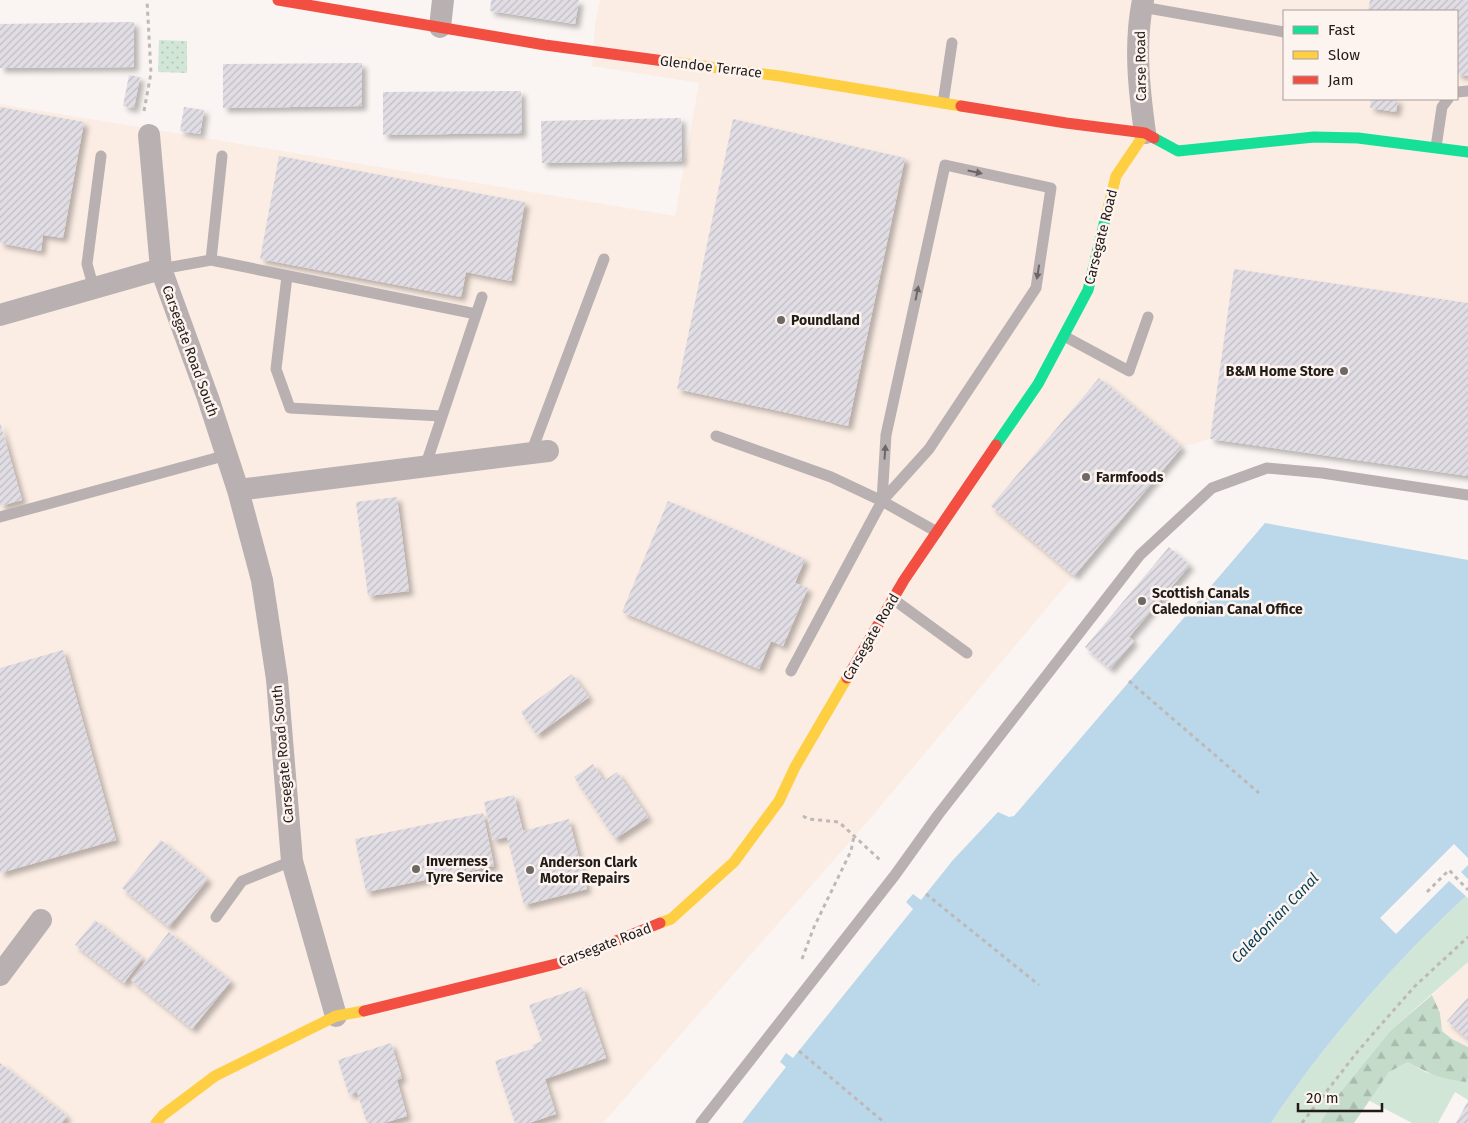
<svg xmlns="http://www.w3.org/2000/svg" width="1468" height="1123" viewBox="0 0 1468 1123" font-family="'Fira Sans',sans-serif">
  <defs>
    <pattern id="forest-firs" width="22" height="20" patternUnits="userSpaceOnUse" patternTransform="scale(1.25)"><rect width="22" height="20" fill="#c5dbca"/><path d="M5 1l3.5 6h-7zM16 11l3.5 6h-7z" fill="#a9bbad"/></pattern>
    <pattern id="park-dots" width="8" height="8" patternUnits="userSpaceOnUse" patternTransform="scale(1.25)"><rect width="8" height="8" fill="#d1e6d6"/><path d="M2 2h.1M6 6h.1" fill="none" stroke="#b3c5b7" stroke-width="1.8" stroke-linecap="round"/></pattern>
    <pattern id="building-hatch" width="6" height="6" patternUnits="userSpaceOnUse" patternTransform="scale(1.25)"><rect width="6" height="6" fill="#e1dde4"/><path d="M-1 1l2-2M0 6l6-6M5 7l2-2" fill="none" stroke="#c1bdc3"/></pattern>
    <filter id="shadow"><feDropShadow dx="4.5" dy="4.5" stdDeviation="2.5" flood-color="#0004"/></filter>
  </defs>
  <rect width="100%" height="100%" fill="#faf5f2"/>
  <!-- built -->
  <path fill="#fbede4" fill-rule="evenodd" d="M 600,0 L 1468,0 L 1468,476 L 1210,439 L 1182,447 L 868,821 L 603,1123 L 0,1123 L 0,104 L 675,216 L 699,83 L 592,66 L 595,24 ZM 1284,11 L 1457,11 L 1457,99 L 1284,99 Z
    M 1468,962 L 1468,1047 L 1452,1039 L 1442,1031 L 1440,1013 L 1432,995 Z"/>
  <!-- grass -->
  <path fill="#d1e6d6" d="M 1468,894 L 1468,962 L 1390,1031 L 1335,1099 L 1320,1123 L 1271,1123 C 1327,1039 1394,963 1468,894 Z
    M 1408,1062 L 1425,1072 L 1466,1082 L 1468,1079 L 1468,1100 L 1455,1092 L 1438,1123 L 1412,1123 L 1368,1100 L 1389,1072 Z"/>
  <!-- forest -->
  <path fill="url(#forest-firs)" d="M 1432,995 L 1440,1013 L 1442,1031 L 1452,1039 L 1468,1047 L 1468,1079 L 1466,1082 C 1442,1079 1429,1074 1408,1062 L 1389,1072 L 1354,1123 L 1320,1123 L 1335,1099 L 1390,1031 Z"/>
  <!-- park -->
  <path fill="url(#park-dots)" d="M 159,40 L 187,41 L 187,73 L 158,72 Z"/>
  <!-- water -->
  <path fill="#bad8ea" d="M 1265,523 L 1468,560 L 1468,894 C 1394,963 1327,1039 1271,1123 L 742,1123 L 786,1067 L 780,1062 L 786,1053 L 793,1058 L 913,909 L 906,902 L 913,894 L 921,900 L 953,860 L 998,812 L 1009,817 L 1014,816 Z"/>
  <!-- pier -->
  <path fill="#faf5f2" d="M 1454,844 L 1468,858 L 1468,865 L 1461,872 L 1468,879 L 1468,898 L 1449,881 L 1396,934 L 1380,918 Z"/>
  <!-- building -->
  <path fill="url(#building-hatch)" filter="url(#shadow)" d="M 491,0 L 579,0 L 575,24 L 490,11 Z
    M 1370,0 L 1468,0 L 1468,76 L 1457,74 L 1457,11 L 1368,11 Z
    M 134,22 L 134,67 L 0,68 L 0,24 Z
    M 362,63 L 362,106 L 223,108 L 223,64 Z
    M 129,75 L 140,77 L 134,108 L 123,106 Z
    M 521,91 L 522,133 L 383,135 L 383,92 Z
    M 1371,99 L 1398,99 L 1396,112 L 1370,108 Z
    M 0,107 L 84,122 L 63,238 L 43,235 L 41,251 L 0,243 Z
    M 184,107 L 204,110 L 200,134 L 180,131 Z
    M 681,118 L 682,161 L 542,163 L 541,121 Z
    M 733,119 L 905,158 L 848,426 L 677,389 Z
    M 279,156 L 525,202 L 511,281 L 466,272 L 461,297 L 260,259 Z
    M 1234,269 L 1468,303 L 1468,476 L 1210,439 Z
    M 1099,378 L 1182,447 L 1074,576 L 991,506 Z
    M 0,422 L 22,500 L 0,506 Z
    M 397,497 L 409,591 L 368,596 L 356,502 Z
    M 668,501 L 805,559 L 795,583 L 808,588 L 783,646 L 771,641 L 759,669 L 622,612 Z
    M 1169,547 L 1190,565 L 1129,637 L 1134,641 L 1110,669 L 1085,647 Z
    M 63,650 L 116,840 L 0,873 L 0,668 Z
    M 572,674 L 589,697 L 537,735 L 521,712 Z
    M 593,764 L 604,781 L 617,772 L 648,817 L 615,839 L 574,777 Z
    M 514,795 L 523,831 L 569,819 L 587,889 L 524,905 L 507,837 L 493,840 L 484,802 Z
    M 483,813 L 494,866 L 366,892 L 355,839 Z
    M 161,840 L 208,879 L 169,927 L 122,888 Z
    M 95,920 L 143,958 L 124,983 L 75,945 Z
    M 169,932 L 231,981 L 192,1029 L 131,980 Z
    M 582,987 L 606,1058 L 545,1079 L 556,1114 L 529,1123 L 515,1123 L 495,1061 L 534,1048 L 532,1045 L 542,1041 L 529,1005 Z
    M 1468,997 L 1468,1039 L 1447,1021 Z
    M 391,1043 L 402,1078 L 397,1080 L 407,1116 L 384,1123 L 367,1123 L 357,1092 L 349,1095 L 338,1060 Z
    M 0,1063 L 67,1116 L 62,1123 L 0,1123 Z
    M 1468,1101 L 1468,1123 L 1456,1123 Z"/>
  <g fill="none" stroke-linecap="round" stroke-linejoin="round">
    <!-- path -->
    <path stroke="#beb9b8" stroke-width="3" stroke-dasharray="4 4" stroke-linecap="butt" d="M 144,111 L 151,73 L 147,0
      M 1129,681 L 1259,793
      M 803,816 L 808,819 L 839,822 L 880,860
      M 1427,892 L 1449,870 L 1468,890
      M 926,894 L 1039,985
      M 802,959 L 814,927 L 851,851 L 854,836
      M 799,1051 L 885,1123
      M 1302,1123 L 1358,1051 L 1414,987 L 1468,937"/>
    <!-- lane -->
    <path stroke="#b9b0b1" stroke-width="11" d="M 1142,7 L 1284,32
      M 1457,92 L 1468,91
      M 943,103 L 952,43
      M 1436,147 L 1442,107 L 1448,99
      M 211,260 L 222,156
      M 161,269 L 211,260 L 476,314
      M 287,276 L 276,369 L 290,408 L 441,416
      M 94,289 L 87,264 L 101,156
      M 1064,336 L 1129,371 L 1148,317
      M 716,436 L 831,477 L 882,501 L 937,532
      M 531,453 L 604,259
      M 425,467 L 482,297
      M 0,517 L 227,455
      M 893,599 L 967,653
      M 791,671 L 882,501 L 929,449 L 1036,288 L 1051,188 L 945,165 L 886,435 L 882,501
      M 216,917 L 242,881 L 292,861
      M 701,1123 L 895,875 L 938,815 L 1140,555 L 1212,488 L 1267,468 L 1322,473 L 1468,495"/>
    <!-- street -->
    <path stroke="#b9b0b1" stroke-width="22" d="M 1143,0 C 1134,44 1139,89 1145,133
      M 440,27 L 443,0
      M 149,135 L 161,269 L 208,398 L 238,490 L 262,580 L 277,679 L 292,861 L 336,1016
      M 0,315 L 161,269
      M 238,490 L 548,451
      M 0,975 L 41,920"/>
    <!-- fast -->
    <path stroke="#16e098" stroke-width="11" d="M 1154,138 L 1178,151 L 1314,137 L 1358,138 L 1468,152
      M 996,445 L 1038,384 L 1088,290 L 1106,216"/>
    <!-- slow -->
    <path stroke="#ffcf43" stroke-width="11" d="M 664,61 L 780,76 L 961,106
      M 1106,216 L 1116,176 L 1145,133
      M 660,923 L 671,919 L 734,862 L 779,801 L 795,767 L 847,678
      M 156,1123 L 163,1115 L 215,1076 L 336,1016 L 364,1011"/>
    <!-- jam -->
    <path stroke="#f24e42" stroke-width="11" d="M 278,0 L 545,45 L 664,61
      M 961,106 L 1066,123 L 1145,133 L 1154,138
      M 847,678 L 904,580 L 996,445
      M 364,1011 L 564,962 L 660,923"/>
  </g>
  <!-- one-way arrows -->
  <defs><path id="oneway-solid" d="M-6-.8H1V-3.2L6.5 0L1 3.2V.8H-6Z" transform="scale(1.25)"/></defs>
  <g fill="#6e6665">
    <use href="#oneway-solid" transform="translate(975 172) rotate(12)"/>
    <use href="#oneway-solid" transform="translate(1038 272) rotate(99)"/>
    <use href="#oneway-solid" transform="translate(917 293) rotate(-78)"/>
    <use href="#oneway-solid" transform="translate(885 452) rotate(-86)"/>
  </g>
  <!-- markers -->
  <g fill="#6e6865" stroke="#fef4ef" stroke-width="2">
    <circle cx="781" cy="320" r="5"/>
    <circle cx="1344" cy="371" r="5"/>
    <circle cx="1086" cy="477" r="5"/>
    <circle cx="1142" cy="601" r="5"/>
    <circle cx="416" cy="869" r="5"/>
    <circle cx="530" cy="870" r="5"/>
  </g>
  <g text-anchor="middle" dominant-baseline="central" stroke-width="5" stroke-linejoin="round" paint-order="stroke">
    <!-- street labels -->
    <g font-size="14" fill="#221c19" stroke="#fef4ef">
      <text transform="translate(1141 66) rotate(-91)">Carse Road</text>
      <text transform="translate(711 67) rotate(7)">Glendoe Terrace</text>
      <text transform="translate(1101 237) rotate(-76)">Carsegate Road</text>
      <text transform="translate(190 351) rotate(70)">Carsegate Road South</text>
      <text transform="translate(871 637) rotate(-60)">Carsegate Road</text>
      <text transform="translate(283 754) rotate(-95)">Carsegate Road South</text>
      <text transform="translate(605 945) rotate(-21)">Carsegate Road</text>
    </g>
    <!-- poi labels -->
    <g font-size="14" font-weight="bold" fill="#221c19" stroke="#fef4ef" text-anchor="start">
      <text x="791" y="320">Poundland</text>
      <text x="1334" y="371" text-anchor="end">B&amp;M Home Store</text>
      <text x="1096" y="477">Farmfoods</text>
      <text x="1152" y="593">Scottish Canals<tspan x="1152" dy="16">Caledonian Canal Office</tspan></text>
      <text x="426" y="861">Inverness<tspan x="426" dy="16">Tyre Service</tspan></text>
      <text x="540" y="862">Anderson Clark<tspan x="540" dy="16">Motor Repairs</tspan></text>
    </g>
    <!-- water labels -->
    <g font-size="15" font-style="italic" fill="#003c56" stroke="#fef4ef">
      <text transform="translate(1275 918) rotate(-46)">Caledonian Canal</text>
    </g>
  </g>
  <!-- legend -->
  <rect x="1283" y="10" width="175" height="90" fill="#fef4ef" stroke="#a69e99"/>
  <rect x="1293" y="26" width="25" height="8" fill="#16e098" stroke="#a69e99"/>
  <text x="1328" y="35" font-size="15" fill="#221c19">Fast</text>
  <rect x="1293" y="51" width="25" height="8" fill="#ffcf43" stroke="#a69e99"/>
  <text x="1328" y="60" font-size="15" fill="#221c19">Slow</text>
  <rect x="1293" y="76" width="25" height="8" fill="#f24e42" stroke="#a69e99"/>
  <text x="1328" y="85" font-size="15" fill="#221c19">Jam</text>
  <!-- scale -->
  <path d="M1298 1103v8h84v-8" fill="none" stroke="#221c19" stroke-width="2.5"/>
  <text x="1306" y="1103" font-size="15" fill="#221c19" stroke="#fef4ef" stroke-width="4" paint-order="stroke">20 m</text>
</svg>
